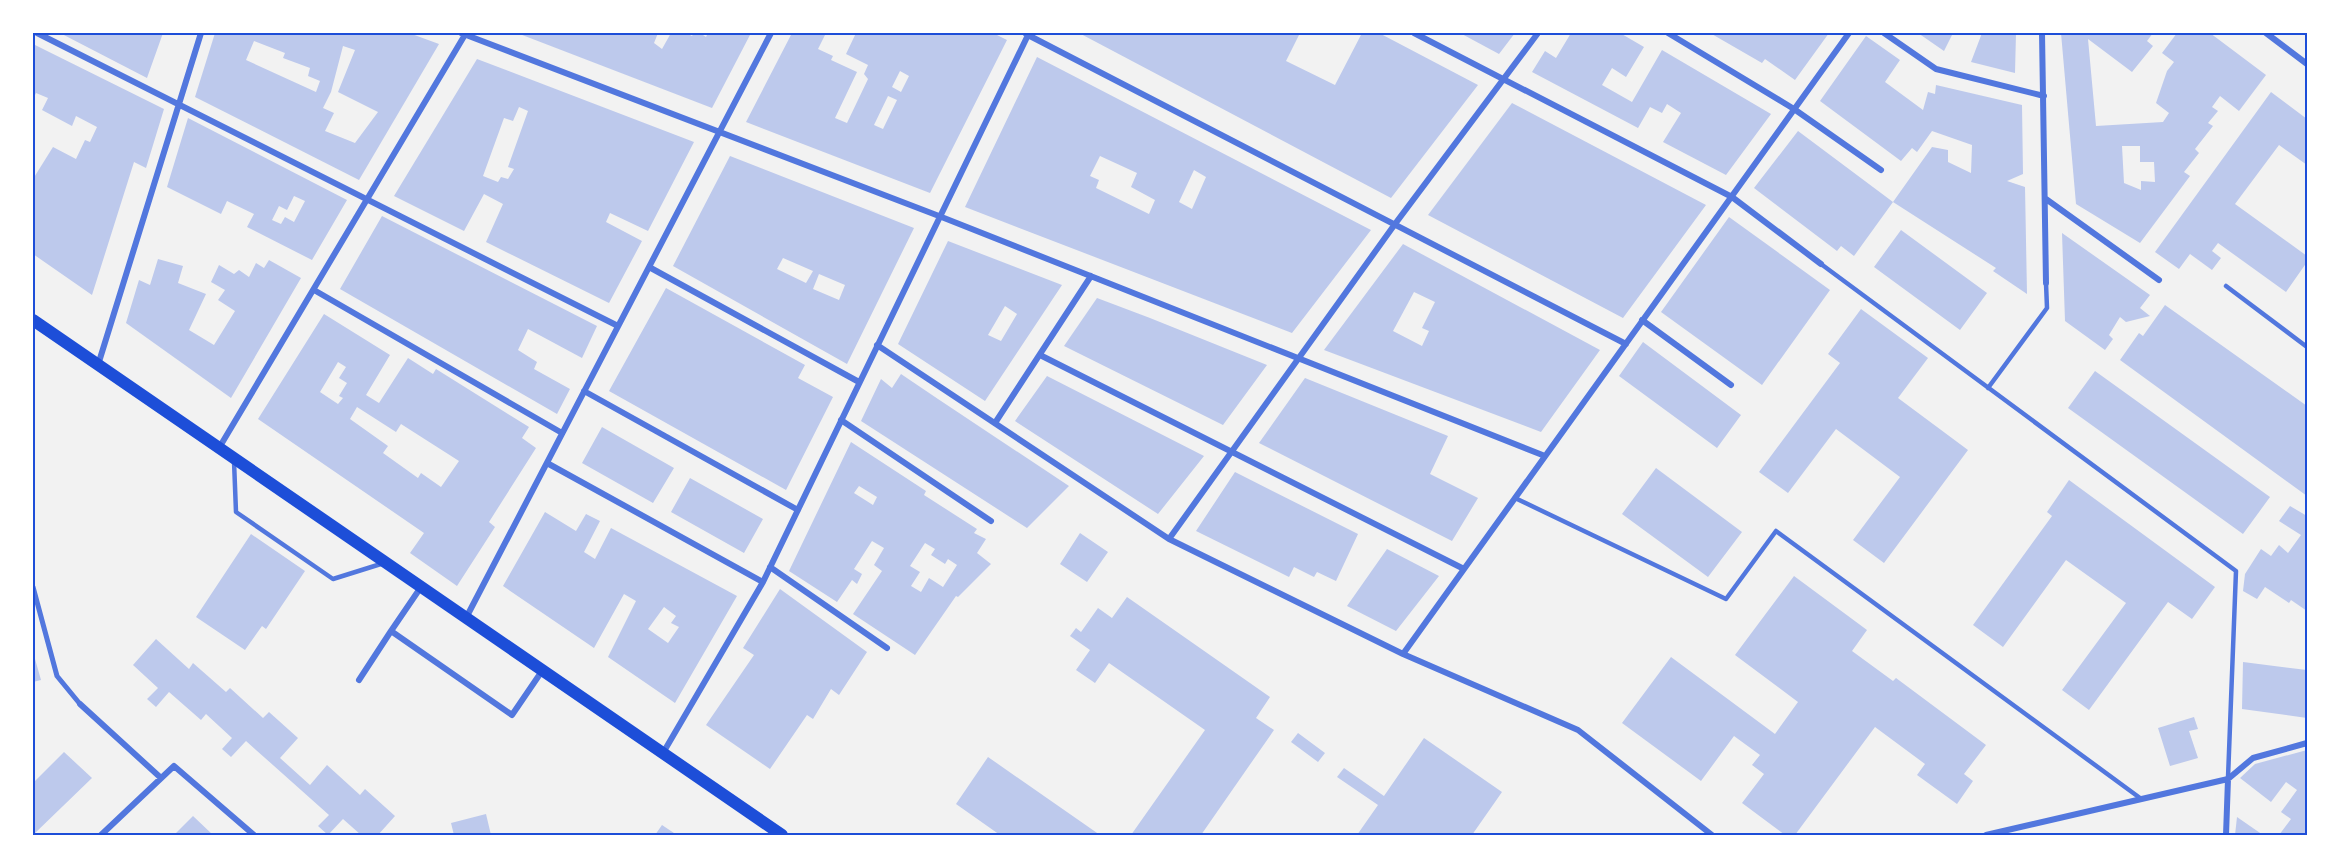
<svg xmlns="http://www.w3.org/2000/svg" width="2340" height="868" viewBox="0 0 2340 868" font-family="'Noto Sans',sans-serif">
  <rect width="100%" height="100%" fill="#f2f2f2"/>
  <!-- building -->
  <path fill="#bdc9ec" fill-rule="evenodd" d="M 60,33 L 163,33 L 147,78 Z
    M 215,33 L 409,33 L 439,44 L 359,180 L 195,97 ZM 254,41 L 285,53 L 283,58 L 310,68 L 308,76 L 320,81 L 316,92 L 246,60 ZM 343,46 L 355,50 L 338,92 L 378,112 L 355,143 L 325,131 L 334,113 L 323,108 L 331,92 Z
    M 517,33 L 658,33 L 654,43 L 662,49 L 671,33 L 686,33 L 692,36 L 694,33 L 700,33 L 706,37 L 708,33 L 751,33 L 712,108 Z
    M 792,33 L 826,33 L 818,49 L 833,56 L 831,60 L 857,72 L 835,118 L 847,123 L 868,79 L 864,74 L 868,65 L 846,54 L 856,33 L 993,33 L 1007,40 L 930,193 L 746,122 ZM 900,71 L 909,76 L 901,92 L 892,87 ZM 888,96 L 897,100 L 883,129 L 874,125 Z
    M 1079,33 L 1300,33 L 1286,61 L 1335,85 L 1362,33 L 1379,33 L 1478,85 L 1391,198 Z
    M 1460,33 L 1515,33 L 1499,54 Z
    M 1571,33 L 1620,33 L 1644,47 L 1626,77 L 1612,68 L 1602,85 L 1632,102 L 1662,50 L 1771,114 L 1726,175 L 1663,142 L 1681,113 L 1667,104 L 1662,113 L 1650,107 L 1638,128 L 1532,72 L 1545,51 L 1556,58 Z
    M 1710,33 L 1829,33 L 1795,80 L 1765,59 L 1762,63 Z
    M 1918,33 L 1953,33 L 1944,51 Z
    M 1982,33 L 2016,33 L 2015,73 L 1971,62 Z
    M 2061,33 L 2153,33 L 2147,41 L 2153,46 L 2132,72 L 2088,39 L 2096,126 L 2163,122 L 2169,113 L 2156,103 L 2167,71 L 2174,62 L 2162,53 L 2177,33 L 2210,33 L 2266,75 L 2239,111 L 2220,96 L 2212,107 L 2218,111 L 2208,123 L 2213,126 L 2195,149 L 2199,153 L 2184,172 L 2190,176 L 2140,243 L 2076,204 ZM 2122,146 L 2140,146 L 2140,162 L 2154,162 L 2155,182 L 2141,181 L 2141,190 L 2124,183 Z
    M 1866,36 L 1900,60 L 1885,82 L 1923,110 L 1928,92 L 1935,94 L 1936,85 L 2022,105 L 2023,174 L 2007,181 L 2025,187 L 2027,294 L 1993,271 L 1996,268 L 1893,202 L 1932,147 L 1948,150 L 1948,162 L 1971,173 L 1972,145 L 1932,131 L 1917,152 L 1912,148 L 1901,161 L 1820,101 Z
    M 33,44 L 164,109 L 146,168 L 134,162 L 92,295 L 33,254 L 33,179 L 53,147 L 76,159 L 85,140 L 90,142 L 97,127 L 76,116 L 72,126 L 42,110 L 48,98 L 36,93 L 33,99 Z
    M 1037,57 L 1371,230 L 1292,333 L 965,207 ZM 1100,156 L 1137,173 L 1131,187 L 1155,200 L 1149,214 L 1096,188 L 1099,180 L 1090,176 ZM 1194,170 L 1206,177 L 1192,209 L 1179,202 Z
    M 477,59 L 694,142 L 648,231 L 610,213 L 606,222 L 642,241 L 609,303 L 486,242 L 503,204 L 484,194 L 464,231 L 394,196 ZM 519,107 L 528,111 L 508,167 L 514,169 L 508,179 L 501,177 L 498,182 L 483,176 L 504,118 L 513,121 Z
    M 2271,92 L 2307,119 L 2307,165 L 2279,145 L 2235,204 L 2307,256 L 2307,262 L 2286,292 L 2218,243 L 2212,251 L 2221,258 L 2212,270 L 2190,254 L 2179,269 L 2155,252 Z
    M 1512,103 L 1706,205 L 1623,318 L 1428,215 Z
    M 188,118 L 347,200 L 312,260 L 247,227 L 254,214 L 227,201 L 221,214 L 167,187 ZM 294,196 L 305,201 L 294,222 L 285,217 L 281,224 L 272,220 L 279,206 L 287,210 Z
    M 1798,131 L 1893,202 L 1854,256 L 1841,246 L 1837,251 L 1754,188 Z
    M 730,156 L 914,228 L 847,364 L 673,266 ZM 783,258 L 813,271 L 806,283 L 777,269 ZM 819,274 L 845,285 L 839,300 L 813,289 Z
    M 382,216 L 597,326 L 582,358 L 528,329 L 518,350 L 537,362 L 534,369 L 570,389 L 557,414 L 340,289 Z
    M 1729,217 L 1830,290 L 1762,385 L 1661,312 Z
    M 1901,230 L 1987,293 L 1960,330 L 1874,267 Z
    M 2062,233 L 2150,295 L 2140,308 L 2150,316 L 2126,322 L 2120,317 L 2109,335 L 2113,339 L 2105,350 L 2065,321 Z
    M 948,241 L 1062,285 L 985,401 L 898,344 ZM 1005,306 L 1017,314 L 1001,341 L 988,335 Z
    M 1403,244 L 1600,350 L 1541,432 L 1324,350 ZM 1414,292 L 1435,302 L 1422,328 L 1429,331 L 1422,346 L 1393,331 Z
    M 158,259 L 183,266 L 178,283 L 206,294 L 189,330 L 214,345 L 235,311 L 218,300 L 225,290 L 211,282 L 219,265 L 234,274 L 239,270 L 249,277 L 256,263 L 264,268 L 269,260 L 301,278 L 231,398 L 126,323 L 139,280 L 150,285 Z
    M 666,288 L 805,365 L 798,378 L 833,397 L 786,490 L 609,391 Z
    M 1097,298 L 1150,318 L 1267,365 L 1223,425 L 1064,346 Z
    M 2165,305 L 2307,406 L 2307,496 L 2120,360 L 2139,333 L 2143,336 Z
    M 1861,309 L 1928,358 L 1898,398 L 1968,450 L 1884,563 L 1853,540 L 1900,477 L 1836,429 L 1788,493 L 1759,472 L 1840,363 L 1828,354 Z
    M 324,314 L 390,355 L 366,395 L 379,403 L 408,358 L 433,374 L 436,369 L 529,427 L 522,438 L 536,448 L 489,522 L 495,527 L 457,586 L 410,553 L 424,533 L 258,419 ZM 338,362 L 346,367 L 339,378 L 347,383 L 339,396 L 343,398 L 338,404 L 320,392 ZM 357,407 L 396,432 L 401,424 L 459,461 L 441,487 L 421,473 L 418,478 L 383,453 L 388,446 L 350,419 Z
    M 1643,342 L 1741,415 L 1717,448 L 1619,376 Z
    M 2095,371 L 2270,497 L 2243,534 L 2068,408 Z
    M 901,374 L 938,399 L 1069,486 L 1027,528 L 861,421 L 881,379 L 892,388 Z
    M 1047,376 L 1204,456 L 1158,514 L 1015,421 Z
    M 1305,378 L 1448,436 L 1430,474 L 1478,498 L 1452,541 L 1259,443 Z
    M 602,427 L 674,468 L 653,503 L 582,463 Z
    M 851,442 L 926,491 L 924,495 L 977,529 L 974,533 L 986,539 L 977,553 L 991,564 L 958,597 L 956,596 L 915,655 L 853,614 L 882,571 L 874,565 L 884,548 L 872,541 L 854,569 L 862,574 L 857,584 L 852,580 L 837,602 L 789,571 ZM 859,486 L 877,497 L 873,505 L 854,493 ZM 925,543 L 935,549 L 931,555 L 945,564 L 948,559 L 957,565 L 943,587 L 929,578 L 921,592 L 911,586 L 920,572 L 910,566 Z
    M 1656,468 L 1742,532 L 1708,577 L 1622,514 Z
    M 1235,472 L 1358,534 L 1336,581 L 1317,572 L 1314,577 L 1294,567 L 1289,577 L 1196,531 Z
    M 690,478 L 763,519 L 744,553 L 671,512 Z
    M 2069,480 L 2215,587 L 2192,619 L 2168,602 L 2089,710 L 2062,690 L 2126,603 L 2066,560 L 2003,647 L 1973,625 L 2052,516 L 2047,512 Z
    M 2290,506 L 2307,516 L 2307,611 L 2291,600 L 2289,603 L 2265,587 L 2257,599 L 2243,591 L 2245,574 L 2261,549 L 2271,556 L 2279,545 L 2288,553 L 2301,535 L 2279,521 Z
    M 545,512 L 576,531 L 586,514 L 600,521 L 584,552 L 595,559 L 611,528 L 737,596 L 675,703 L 608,657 L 636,601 L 624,594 L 594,648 L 503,586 ZM 664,607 L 676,616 L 671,623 L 679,627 L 668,643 L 648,629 Z
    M 1080,533 L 1108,552 L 1087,582 L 1060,564 Z
    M 251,534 L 305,571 L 266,629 L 262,626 L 245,650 L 196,617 Z
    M 1387,549 L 1439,576 L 1396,631 L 1347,606 Z
    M 1794,576 L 1867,630 L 1852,651 L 1893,681 L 1896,678 L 1986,745 L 1964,774 L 1973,781 L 1957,804 L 1917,775 L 1925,764 L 1875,727 L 1795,835 L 1785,835 L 1742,803 L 1764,774 L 1752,765 L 1760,755 L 1734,736 L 1701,781 L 1622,723 L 1671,657 L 1775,734 L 1798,702 L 1735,655 Z
    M 780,589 L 867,652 L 839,695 L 831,689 L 813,719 L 807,715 L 770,769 L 706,725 L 754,655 L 743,648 Z
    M 1127,597 L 1270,697 L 1256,718 L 1274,730 L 1201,835 L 1131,835 L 1205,730 L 1109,663 L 1095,683 L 1076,670 L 1090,650 L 1070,636 L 1076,628 L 1081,632 L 1098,608 L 1112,618 Z
    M 156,639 L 189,669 L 193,663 L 226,692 L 230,688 L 263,718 L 269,712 L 298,738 L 280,758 L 310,785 L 327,765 L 360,795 L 365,789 L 395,816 L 378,835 L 361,835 L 343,819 L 328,835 L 318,826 L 329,815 L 246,741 L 231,757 L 222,749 L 232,738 L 206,714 L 201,720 L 169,692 L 156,707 L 147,699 L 158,688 L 133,665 Z
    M 33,652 L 41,680 L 33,682 Z
    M 2243,662 L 2307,670 L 2307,718 L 2242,709 Z
    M 2194,717 L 2198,729 L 2189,731 L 2198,758 L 2170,766 L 2158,728 Z
    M 1298,733 L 1325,753 L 1318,762 L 1291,742 Z
    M 1424,738 L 1502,792 L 1472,835 L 1357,835 L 1378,805 L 1337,777 L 1344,768 L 1384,796 Z
    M 2307,750 L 2307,835 L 2279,835 L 2291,819 L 2281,812 L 2297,790 L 2286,782 L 2271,802 L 2240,778 L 2255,764 Z
    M 64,752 L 92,778 L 33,835 L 33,783 Z
    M 988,757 L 1100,835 L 1000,835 L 956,804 Z
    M 486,814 L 491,835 L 454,835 L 451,823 Z
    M 193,816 L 213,835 L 174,835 Z
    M 2237,817 L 2263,835 L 2235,835 Z
    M 662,825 L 677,835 L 655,835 Z"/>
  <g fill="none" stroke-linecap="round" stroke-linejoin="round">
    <!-- service -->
    <path stroke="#5277de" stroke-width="4.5" d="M 1821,264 L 2236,571 L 2228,778
      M 2226,286 L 2307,347
      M 1988,388 L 2047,308 L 2046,283
      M 234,461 L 236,512 L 333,579 L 384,563
      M 1515,498 L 1726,599 L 1776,531 L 2140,798"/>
    <!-- pedestrian -->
    <path stroke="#5277de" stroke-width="5" d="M 33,587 L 57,676 L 80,704"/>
    <!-- minor -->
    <path stroke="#5277de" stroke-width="6" d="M 37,33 L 618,326
      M 461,33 L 939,216 L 1545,456
      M 1414,33 L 1732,197 L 1821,264
      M 1668,33 L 1794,109 L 1881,170
      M 1884,33 L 1936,69 L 2044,96
      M 2042,33 L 2046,283
      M 2266,33 L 2307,64
      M 1026,34 L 1626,344
      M 2046,199 L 2159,280
      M 649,267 L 859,382
      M 314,290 L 562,433
      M 1642,320 L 1731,385
      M 877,345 L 1169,539 L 1403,654 L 1578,730 L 1712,835
      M 1040,355 L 1464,569
      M 98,365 L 201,33
      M 584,391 L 798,510
      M 841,420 L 991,521
      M 995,423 L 1091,276
      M 219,448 L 466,33
      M 547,463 L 763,582
      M 1169,539 L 1395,224 L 1538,33
      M 770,567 L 887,648
      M 421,587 L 391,631 L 512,715 L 542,671
      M 466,618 L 771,33
      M 1403,654 L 1849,33
      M 359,680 L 391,631
      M 80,704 L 161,778
      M 663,753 L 763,582 L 1029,33
      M 101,835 L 174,766 L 254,835
      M 1986,835 L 2228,779 L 2253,758 L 2307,743
      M 2226,835 L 2228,779"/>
    <!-- secondary -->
    <path stroke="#1d4ed8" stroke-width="12" d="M 33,320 L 782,835"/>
  </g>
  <!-- border -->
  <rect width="2340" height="868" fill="none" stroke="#ffffff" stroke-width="69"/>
  <rect x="34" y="34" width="2272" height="800" fill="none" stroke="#1d4ed8" stroke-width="2"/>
</svg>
